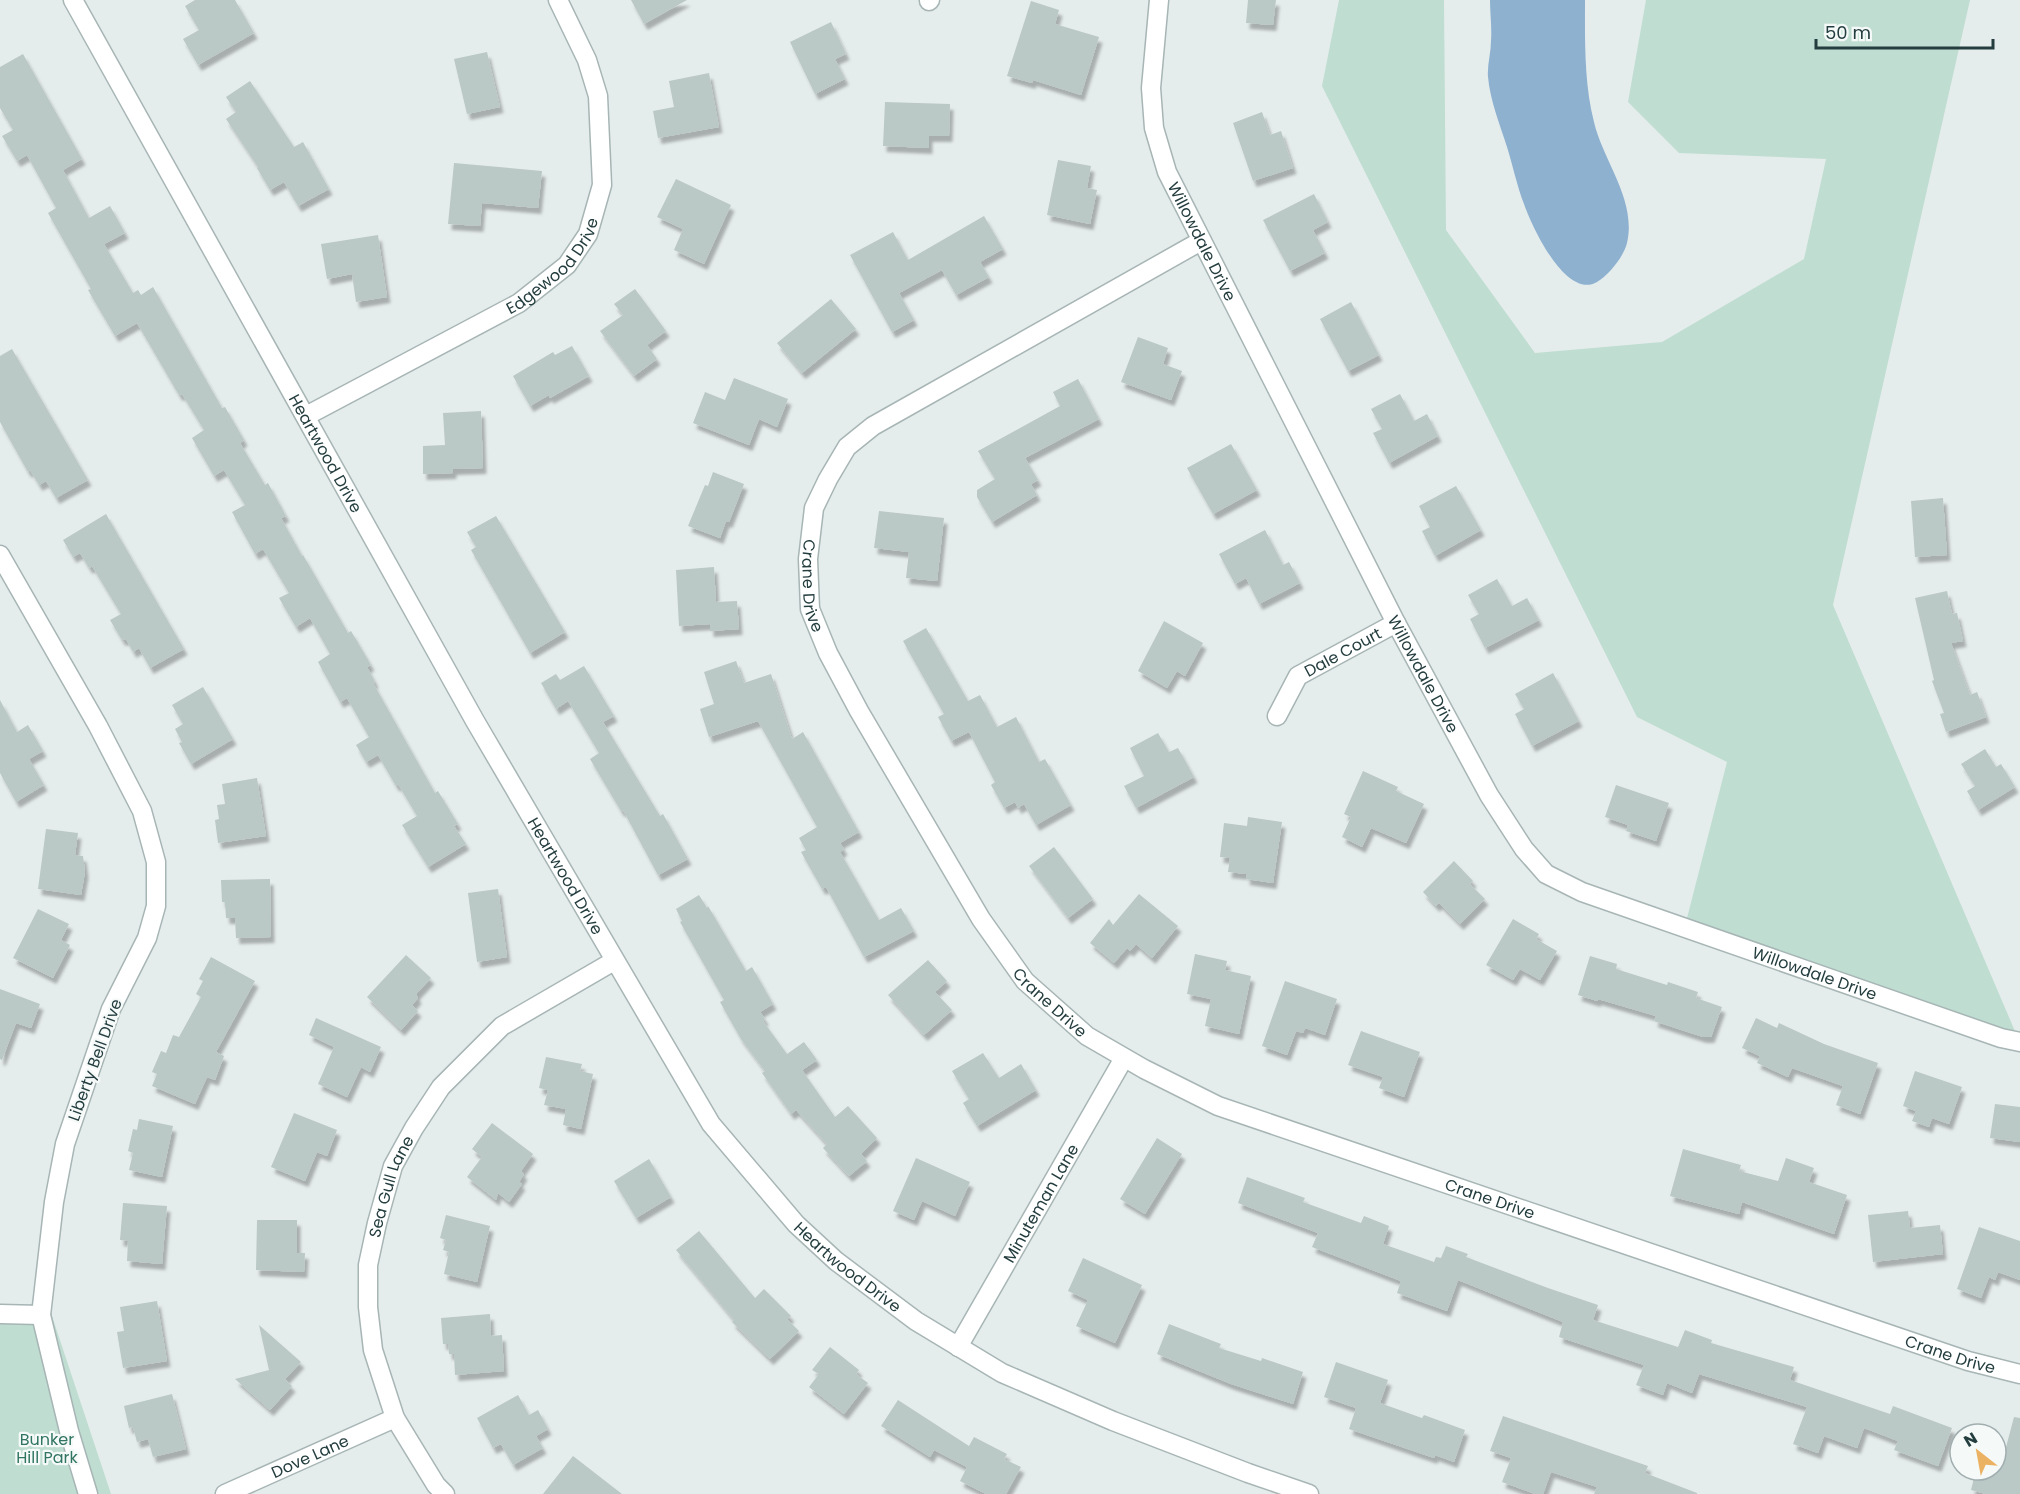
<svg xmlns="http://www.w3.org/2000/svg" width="2020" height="1494" viewBox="0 0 2020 1494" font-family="Poppins,sans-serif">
  <defs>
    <filter id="shadow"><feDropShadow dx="3.5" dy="6" stdDeviation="1.5" flood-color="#0004"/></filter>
  </defs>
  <rect width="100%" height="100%" fill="#e5edec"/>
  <!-- green -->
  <path fill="#bfddd1" d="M 1339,0 L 1444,0 L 1446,230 L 1535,353 L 1662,342 L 1804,259 L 1826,159 L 1679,153 L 1628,102 L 1646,0 L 1970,0 L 1833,605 L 2020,1043 L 1687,918 L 1727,762 L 1637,717 L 1322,86 Z
    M 47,1301 L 111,1494 L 0,1494 L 0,1311 Z"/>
  <!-- water -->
  <path fill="#8fb1d0" d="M 1490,0 L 1585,0 C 1585,41 1584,82 1594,122 C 1603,161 1637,200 1627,243 C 1624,256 1609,275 1597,282 C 1566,300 1532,227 1524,204 C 1517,186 1513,166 1507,147 C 1500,125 1490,100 1488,77 C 1487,65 1491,53 1491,41 C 1492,27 1490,14 1490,0 Z"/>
  <!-- building -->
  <path fill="#bac8c6" filter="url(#shadow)" d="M 195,0 L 235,0 L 254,33 L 198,65 L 183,39 L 199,30 L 185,6 Z
    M 631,0 L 687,0 L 644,24 Z
    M 1248,0 L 1276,0 L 1273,25 L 1246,23 Z
    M 1031,1 L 1059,10 L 1055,24 L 1099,37 L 1081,95 L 1033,80 L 1032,83 L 1007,76 Z
    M 831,22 L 846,54 L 835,59 L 845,79 L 815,94 L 790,42 Z
    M 487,52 L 500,107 L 467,114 L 454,59 Z
    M 23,54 L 82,159 L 63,170 L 89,218 L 110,206 L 125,233 L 104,244 L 133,293 L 138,290 L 141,295 L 153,287 L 222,408 L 225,407 L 244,440 L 240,443 L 265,485 L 268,483 L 286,516 L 281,518 L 302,556 L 303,555 L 348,633 L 351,631 L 371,665 L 367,667 L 375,682 L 373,683 L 435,793 L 438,791 L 458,824 L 454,826 L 466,844 L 428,867 L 402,825 L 417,816 L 398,784 L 396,786 L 378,755 L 366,762 L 356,745 L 369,737 L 347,698 L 340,702 L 318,662 L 330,654 L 310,618 L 296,627 L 279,598 L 289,593 L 263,549 L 255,554 L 232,512 L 245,505 L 224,470 L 214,476 L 192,438 L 204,430 L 182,394 L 179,395 L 137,323 L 115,336 L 88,290 L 91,289 L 48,213 L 56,208 L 27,155 L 17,161 L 2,136 L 13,130 L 0,108 L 0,67 Z
    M 709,73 L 719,127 L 658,138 L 653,111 L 674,107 L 669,81 Z
    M 250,81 L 294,147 L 303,142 L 329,189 L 298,206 L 284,182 L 270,190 L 257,168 L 258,167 L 226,119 L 236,112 L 226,97 Z
    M 885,102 L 950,104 L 949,136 L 929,136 L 929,148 L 883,146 Z
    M 1262,112 L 1270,135 L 1281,131 L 1293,168 L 1253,181 L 1233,123 Z
    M 1058,160 L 1091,166 L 1087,188 L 1097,190 L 1090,224 L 1047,215 Z
    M 454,163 L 542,171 L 538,208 L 482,203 L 480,226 L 448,224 Z
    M 676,179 L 731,205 L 704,264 L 674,250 L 683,229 L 657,217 Z
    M 1314,194 L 1328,222 L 1313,230 L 1325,253 L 1290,271 L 1263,220 Z
    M 984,216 L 1003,249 L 980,262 L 989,277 L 956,295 L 942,270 L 899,293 L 914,320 L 892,332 L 850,255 L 893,232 L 908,260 Z
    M 378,235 L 387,297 L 356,302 L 352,274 L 327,279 L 321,244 Z
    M 635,289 L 666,331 L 647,345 L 657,359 L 634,376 L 600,331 L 623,315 L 614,304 Z
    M 831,299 L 856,329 L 802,373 L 777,343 Z
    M 1351,302 L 1379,355 L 1348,371 L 1320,319 Z
    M 1138,337 L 1168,348 L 1163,364 L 1182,371 L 1171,400 L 1121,382 Z
    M 572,346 L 589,376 L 550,398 L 549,395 L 530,406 L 513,376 L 553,352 L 555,355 Z
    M 12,349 L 88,480 L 56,498 L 46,481 L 39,485 L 30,470 L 28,472 L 0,422 L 0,356 Z
    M 734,378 L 788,399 L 777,427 L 759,419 L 749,445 L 693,423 L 705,392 L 725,400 Z
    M 1078,379 L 1099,419 L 1025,458 L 1038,480 L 1031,484 L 1037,495 L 992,522 L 977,497 L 977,490 L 995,479 L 978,451 L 1060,406 L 1053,392 Z
    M 1400,394 L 1414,421 L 1427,414 L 1438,436 L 1389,463 L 1373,433 L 1382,429 L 1371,409 Z
    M 481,411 L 483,468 L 453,469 L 453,473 L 423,474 L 423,446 L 445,445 L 443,413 Z
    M 1231,444 L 1257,490 L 1213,514 L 1187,468 Z
    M 713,472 L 744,484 L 729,522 L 726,521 L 720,538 L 688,526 L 705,485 L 708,486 Z
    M 1456,486 L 1481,530 L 1435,556 L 1422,531 L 1430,527 L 1419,506 Z
    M 1943,498 L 1947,555 L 1915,557 L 1911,501 Z
    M 879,511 L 944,518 L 937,581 L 906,578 L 909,552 L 874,548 Z
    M 106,514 L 184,649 L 150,668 L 139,648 L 133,652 L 126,639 L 122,640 L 110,620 L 121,614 L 92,566 L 89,568 L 80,553 L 73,557 L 63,540 Z
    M 496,516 L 565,632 L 530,653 L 471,550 L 476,547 L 467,532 Z
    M 1265,530 L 1283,565 L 1289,562 L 1300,583 L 1259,604 L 1246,578 L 1235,584 L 1219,554 Z
    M 714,567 L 716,602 L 737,601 L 739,629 L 710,631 L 710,624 L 679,626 L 676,570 Z
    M 1497,579 L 1512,606 L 1527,598 L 1539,620 L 1485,648 L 1470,619 L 1479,614 L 1468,595 Z
    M 1947,591 L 1952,614 L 1957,613 L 1963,641 L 1951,643 L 1970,695 L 1977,692 L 1986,717 L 1946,732 L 1940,714 L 1944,713 L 1932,681 L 1934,680 L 1915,598 Z
    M 1164,621 L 1203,643 L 1185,676 L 1177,671 L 1167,688 L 1138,671 Z
    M 926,628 L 968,701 L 980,695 L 997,727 L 1016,717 L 1039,762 L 1045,759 L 1071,805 L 1036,825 L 1024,804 L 1018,808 L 1015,802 L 1004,808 L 991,785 L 995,782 L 969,732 L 951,741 L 938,717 L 944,714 L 903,641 Z
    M 736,661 L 744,683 L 771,674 L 792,739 L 803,732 L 859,832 L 840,843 L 844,849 L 840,852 L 879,920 L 901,908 L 914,931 L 864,957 L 826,887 L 822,889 L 801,852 L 806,850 L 799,838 L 817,827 L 758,721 L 709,737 L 700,709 L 714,704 L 704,672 Z
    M 584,666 L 614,716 L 603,722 L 660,816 L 663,814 L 688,859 L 658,875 L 623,810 L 621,811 L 590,759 L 599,753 L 568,701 L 556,709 L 541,683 L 556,674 L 560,680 Z
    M 1553,673 L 1579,721 L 1532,746 L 1515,714 L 1524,709 L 1515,694 Z
    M 203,687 L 233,739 L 191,764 L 179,743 L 182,742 L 175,729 L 183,724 L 172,705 Z
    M 0,700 L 17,732 L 28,725 L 43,751 L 29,759 L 44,785 L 16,802 L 0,773 Z
    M 1158,733 L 1169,752 L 1178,748 L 1194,777 L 1136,808 L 1124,786 L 1144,776 L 1130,748 Z
    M 1985,749 L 1996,767 L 2001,764 L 2015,787 L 1978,810 L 1967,791 L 1975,786 L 1961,764 Z
    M 1363,771 L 1398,787 L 1396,791 L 1424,804 L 1406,843 L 1371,828 L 1362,847 L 1342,837 L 1351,817 L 1344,814 Z
    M 257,778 L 266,836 L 218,843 L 215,820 L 219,819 L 217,805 L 225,804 L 222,784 Z
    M 1616,785 L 1669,803 L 1656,841 L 1626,831 L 1628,825 L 1605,817 Z
    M 1248,817 L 1282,822 L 1273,883 L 1246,879 L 1247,874 L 1228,872 L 1230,858 L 1220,857 L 1224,823 L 1247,826 Z
    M 46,829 L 78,833 L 75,855 L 83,856 L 85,872 L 81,895 L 38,889 Z
    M 1054,847 L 1093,899 L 1068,918 L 1029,866 Z
    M 1454,861 L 1473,881 L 1470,884 L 1485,899 L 1460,924 L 1439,903 L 1436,906 L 1423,892 Z
    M 270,879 L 271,937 L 236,938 L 235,918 L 226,918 L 225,902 L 222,902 L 221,880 Z
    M 498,889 L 507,957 L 477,962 L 468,893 Z
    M 1139,894 L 1178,926 L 1152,958 L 1136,944 L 1130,951 L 1127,948 L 1114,963 L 1090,943 L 1109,919 L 1113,925 Z
    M 699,895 L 707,908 L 708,906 L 746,971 L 752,967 L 773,1004 L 760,1012 L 765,1019 L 763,1021 L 787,1054 L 804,1042 L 817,1060 L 802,1070 L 835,1117 L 848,1106 L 877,1138 L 861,1154 L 867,1161 L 849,1176 L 823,1148 L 827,1144 L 796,1110 L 791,1114 L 762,1073 L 765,1071 L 741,1039 L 720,1002 L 724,1000 L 680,922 L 682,921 L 676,909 Z
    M 38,909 L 69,924 L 61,940 L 70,945 L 53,978 L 13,958 Z
    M 1513,919 L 1539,934 L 1536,939 L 1557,951 L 1540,980 L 1520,969 L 1513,980 L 1486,965 Z
    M 1195,954 L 1227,961 L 1225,970 L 1251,976 L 1239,1034 L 1205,1026 L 1211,999 L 1187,994 Z
    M 406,955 L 431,978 L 416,994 L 418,998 L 412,1005 L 418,1011 L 401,1030 L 367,997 Z
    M 1590,956 L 1617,964 L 1616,969 L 1667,985 L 1668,982 L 1698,992 L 1696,998 L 1722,1007 L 1711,1037 L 1703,1037 L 1654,1021 L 1656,1016 L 1598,999 L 1597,1001 L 1578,995 Z
    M 211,957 L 255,981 L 216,1052 L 224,1056 L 215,1080 L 207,1077 L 195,1104 L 152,1086 L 157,1074 L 152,1072 L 161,1051 L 166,1053 L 173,1035 L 179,1037 L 201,997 L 196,994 L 203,981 L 199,979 Z
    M 928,960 L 947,981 L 935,992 L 952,1010 L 924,1035 L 888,995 Z
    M 1285,981 L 1337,999 L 1325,1035 L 1305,1028 L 1303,1033 L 1296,1031 L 1287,1055 L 1262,1046 Z
    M 0,989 L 40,1004 L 31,1028 L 16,1023 L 2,1060 L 0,1059 Z
    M 316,1018 L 381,1047 L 370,1072 L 361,1067 L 347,1097 L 318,1084 L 334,1047 L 309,1035 Z
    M 1756,1018 L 1777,1028 L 1779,1023 L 1824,1044 L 1878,1063 L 1860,1114 L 1836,1105 L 1843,1086 L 1792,1068 L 1788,1077 L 1757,1063 L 1760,1056 L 1742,1048 Z
    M 1361,1031 L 1420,1052 L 1404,1097 L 1379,1088 L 1383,1077 L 1348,1065 Z
    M 983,1053 L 999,1078 L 1021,1064 L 1036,1090 L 977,1126 L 963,1103 L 969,1099 L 952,1071 Z
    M 546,1057 L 582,1064 L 580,1071 L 593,1074 L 581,1129 L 563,1125 L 566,1109 L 544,1105 L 548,1090 L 539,1088 Z
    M 1915,1071 L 1962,1087 L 1949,1124 L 1932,1118 L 1929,1127 L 1912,1121 L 1916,1111 L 1903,1106 Z
    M 1995,1104 L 2020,1107 L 2020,1142 L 1990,1138 Z
    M 294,1113 L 337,1130 L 327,1156 L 317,1152 L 305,1181 L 271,1167 Z
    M 139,1119 L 173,1126 L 162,1177 L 129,1170 L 133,1153 L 128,1151 L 133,1129 L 137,1130 Z
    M 492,1123 L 533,1154 L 521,1171 L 524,1174 L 519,1182 L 522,1184 L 509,1202 L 498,1193 L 496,1200 L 467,1177 L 482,1157 L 472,1149 Z
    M 1157,1138 L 1182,1154 L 1145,1214 L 1120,1199 Z
    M 1683,1149 L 1741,1165 L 1739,1171 L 1778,1181 L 1786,1158 L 1814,1168 L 1809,1182 L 1847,1195 L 1834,1234 L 1742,1202 L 1739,1214 L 1670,1196 Z
    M 916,1158 L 970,1182 L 955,1216 L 922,1201 L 914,1220 L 893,1211 Z
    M 649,1159 L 671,1197 L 636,1218 L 614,1181 Z
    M 1247,1177 L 1305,1198 L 1303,1202 L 1361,1223 L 1364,1216 L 1389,1226 L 1383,1244 L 1434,1262 L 1436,1257 L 1441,1258 L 1446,1246 L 1468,1254 L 1466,1257 L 1548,1288 L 1598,1305 L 1593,1320 L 1678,1347 L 1685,1330 L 1712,1340 L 1711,1343 L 1794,1367 L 1790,1380 L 1890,1414 L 1893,1406 L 1952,1428 L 1938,1466 L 1894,1450 L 1898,1441 L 1864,1428 L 1857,1448 L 1824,1436 L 1818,1453 L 1793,1444 L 1807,1407 L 1699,1374 L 1692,1393 L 1667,1383 L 1663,1395 L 1636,1385 L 1644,1365 L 1559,1337 L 1563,1322 L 1458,1280 L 1447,1311 L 1397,1293 L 1401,1281 L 1312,1247 L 1318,1233 L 1238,1203 Z
    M 123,1203 L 167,1206 L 162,1264 L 127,1261 L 128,1241 L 120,1240 Z
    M 1908,1211 L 1910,1228 L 1940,1225 L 1943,1254 L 1873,1262 L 1868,1215 Z
    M 446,1215 L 490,1226 L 477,1282 L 444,1274 L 449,1252 L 443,1250 L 446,1240 L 440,1238 Z
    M 257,1220 L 297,1220 L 297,1253 L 305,1253 L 304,1272 L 256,1270 Z
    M 1979,1227 L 2020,1241 L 2020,1280 L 1998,1272 L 1995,1280 L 1989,1277 L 1981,1298 L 1957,1289 Z
    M 699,1231 L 755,1298 L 764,1289 L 791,1316 L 787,1319 L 799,1331 L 770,1359 L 732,1322 L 734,1320 L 676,1250 Z
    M 1083,1258 L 1142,1285 L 1115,1343 L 1076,1326 L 1088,1300 L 1068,1291 Z
    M 157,1301 L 167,1361 L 123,1368 L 117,1332 L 124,1331 L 120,1307 Z
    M 490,1314 L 491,1336 L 502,1335 L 504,1371 L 455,1375 L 454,1354 L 449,1354 L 448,1344 L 443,1344 L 441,1318 Z
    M 1169,1324 L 1221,1344 L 1219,1348 L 1261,1361 L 1262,1358 L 1303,1372 L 1293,1404 L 1231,1384 L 1157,1354 Z
    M 259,1325 L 301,1362 L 285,1379 L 292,1386 L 270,1410 L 235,1379 L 269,1370 Z
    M 830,1347 L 859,1370 L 856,1374 L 868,1383 L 844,1414 L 809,1387 L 819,1374 L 812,1370 Z
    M 1336,1362 L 1388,1380 L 1380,1403 L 1422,1418 L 1424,1415 L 1465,1430 L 1454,1462 L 1435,1455 L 1434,1458 L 1349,1429 L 1356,1408 L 1324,1397 Z
    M 172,1394 L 186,1449 L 153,1457 L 148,1439 L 137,1442 L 133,1427 L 129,1428 L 124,1406 Z
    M 518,1395 L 529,1415 L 538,1410 L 548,1429 L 536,1436 L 543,1448 L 513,1465 L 501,1444 L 493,1448 L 477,1418 Z
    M 898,1400 L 969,1446 L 974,1437 L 1007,1454 L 1004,1459 L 1021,1467 L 1006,1494 L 986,1494 L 960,1481 L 967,1467 L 934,1450 L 930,1457 L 881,1426 Z
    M 1503,1416 L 1648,1466 L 1645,1473 L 1697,1493 L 1697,1494 L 1594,1494 L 1597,1487 L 1551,1472 L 1543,1494 L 1535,1494 L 1502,1482 L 1511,1458 L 1490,1451 Z
    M 2014,1417 L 2020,1418 L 2020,1494 L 1986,1494 L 1971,1490 L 1976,1470 L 1996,1470 L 1996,1465 L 2001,1466 Z
    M 573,1456 L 622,1494 L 543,1494 Z"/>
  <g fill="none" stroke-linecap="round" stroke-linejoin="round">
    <!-- minor casing -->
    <g stroke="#a7b5b5" stroke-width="21">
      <g id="minor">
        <path id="s1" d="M 73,0 L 475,721 L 711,1124 L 796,1224 L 836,1261 L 916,1321 L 1002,1373 L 1113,1421 L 1248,1473 L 1309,1494"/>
        <path id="s2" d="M 1159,0 L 1151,88 L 1154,128 L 1167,172 L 1396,623 L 1489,795 L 1524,849 L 1546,874 L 1582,892 L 2001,1038 L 2020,1042"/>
        <path d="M 929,1 L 930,0"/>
        <path id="s3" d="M 1201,241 L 873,426 L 847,447 L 828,479 L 814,508 L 808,559 L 810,609 L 828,653 L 859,711 L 981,919 L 1025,981 L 1087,1036 L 1144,1069 L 1218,1106 L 1968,1361 L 2020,1374"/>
        <path id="s4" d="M 306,416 L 519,303 L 567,265 L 588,234 L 602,185 L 598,96 L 587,60 L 558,0"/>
        <path d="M 0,555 L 98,726 L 142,811 L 156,862 L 156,906 L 147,938 L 111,1009 L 65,1144 L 54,1202 L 41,1315 L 69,1431 L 88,1494"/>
        <path id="s5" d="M 1277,716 L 1298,676 L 1396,623"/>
        <path d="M 0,1314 L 41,1315"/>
        <path id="s6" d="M 958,1347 L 1124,1058"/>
        <path id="s7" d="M 225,1494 L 395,1418"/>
        <path id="s8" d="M 445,1494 L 436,1485 L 395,1418 L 373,1350 L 368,1307 L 368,1265 L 377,1223 L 393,1166 L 414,1128 L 441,1087 L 502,1026 L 614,961"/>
      </g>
    </g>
    <!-- minor -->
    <use href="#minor" stroke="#fff" stroke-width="18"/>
  </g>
  <g text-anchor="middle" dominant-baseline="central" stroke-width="4.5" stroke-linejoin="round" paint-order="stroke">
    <!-- street labels -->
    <g font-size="16" fill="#243d3f" stroke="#f5faf9">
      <text stroke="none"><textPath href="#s2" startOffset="252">Willowdale Drive</textPath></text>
      <text stroke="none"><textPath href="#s4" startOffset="292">Edgewood Drive</textPath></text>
      <text stroke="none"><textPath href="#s1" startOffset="519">Heartwood Drive</textPath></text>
      <text stroke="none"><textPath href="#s3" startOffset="558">Crane Drive</textPath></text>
      <text stroke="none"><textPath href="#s5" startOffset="96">Dale Court</textPath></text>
      <text stroke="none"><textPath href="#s2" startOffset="738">Willowdale Drive</textPath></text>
      <text stroke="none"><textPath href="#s1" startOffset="1005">Heartwood Drive</textPath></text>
      <text stroke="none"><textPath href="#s2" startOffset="1260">Willowdale Drive</textPath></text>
      <text stroke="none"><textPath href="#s3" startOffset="1044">Crane Drive</textPath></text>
      <text transform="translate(95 1060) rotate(-70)">Liberty Bell Drive</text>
      <text stroke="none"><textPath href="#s8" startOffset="330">Sea Gull Lane</textPath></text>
      <text stroke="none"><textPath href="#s3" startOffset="1530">Crane Drive</textPath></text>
      <text stroke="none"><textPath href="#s6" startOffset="166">Minuteman Lane</textPath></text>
      <text stroke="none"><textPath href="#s1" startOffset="1491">Heartwood Drive</textPath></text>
      <text stroke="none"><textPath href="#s3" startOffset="2016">Crane Drive</textPath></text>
      <text stroke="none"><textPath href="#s7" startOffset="93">Dove Lane</textPath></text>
    </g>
    <!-- park labels -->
    <g font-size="16" fill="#307461" stroke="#f5faf9">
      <text x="47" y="1439">Bunker<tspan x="47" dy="18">Hill Park</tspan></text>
    </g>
  </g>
  <!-- north arrow -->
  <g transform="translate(1978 1452) rotate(329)"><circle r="28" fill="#f5faf9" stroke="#a1aeaf" stroke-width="1.5"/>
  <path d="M0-4.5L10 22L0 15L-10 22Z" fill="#ecb264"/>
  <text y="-9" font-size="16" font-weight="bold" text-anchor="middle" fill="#243d3f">N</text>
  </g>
  <!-- scale -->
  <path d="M1816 39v9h177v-9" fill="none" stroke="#243d3f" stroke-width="3"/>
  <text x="1825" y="39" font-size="18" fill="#243d3f" stroke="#f5faf9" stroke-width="4.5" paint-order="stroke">50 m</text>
</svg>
